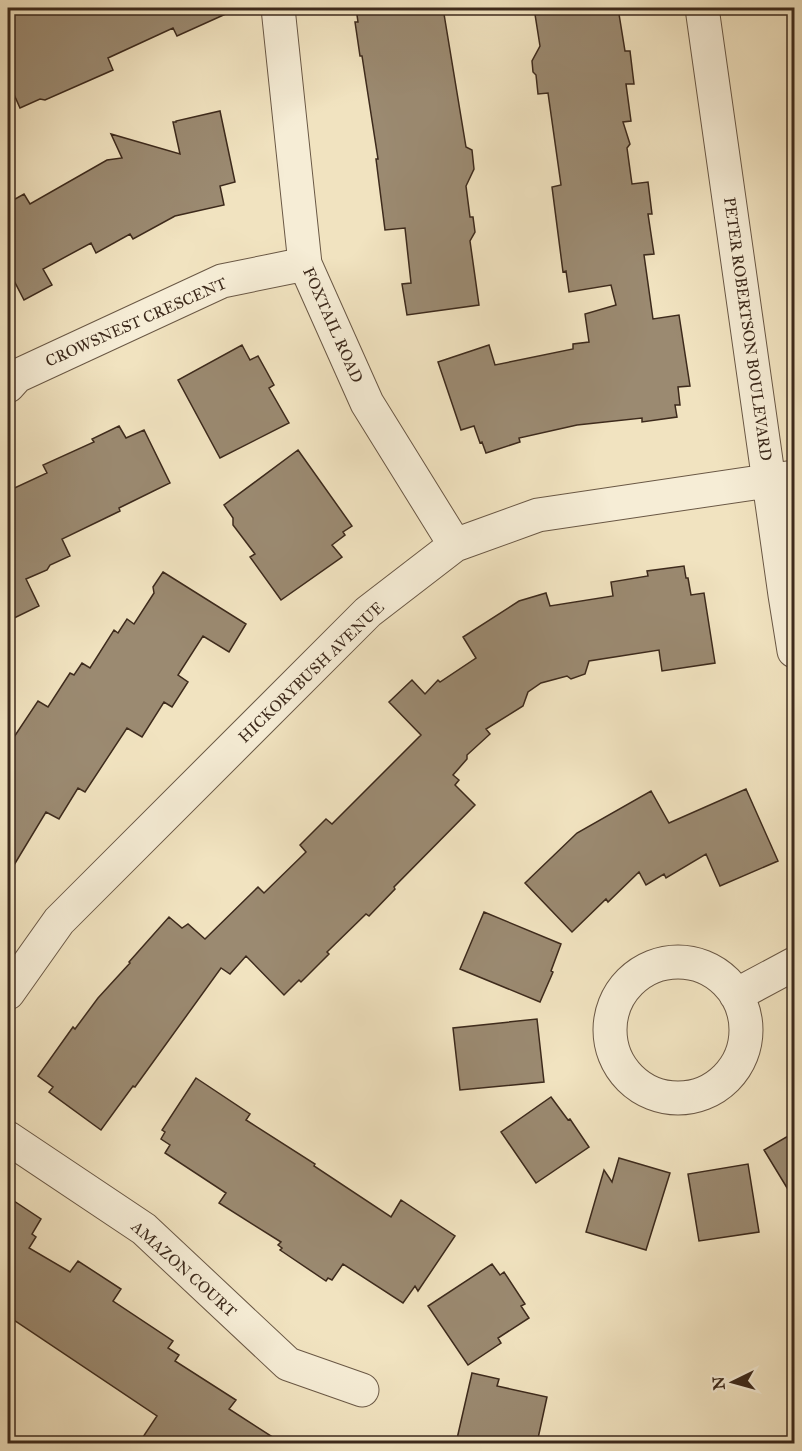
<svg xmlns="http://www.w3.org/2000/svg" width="802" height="1451" viewBox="0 0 802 1451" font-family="'IM FELL Great Primer',serif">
  <rect width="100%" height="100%" fill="#f1e3c0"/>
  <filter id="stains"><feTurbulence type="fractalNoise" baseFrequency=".00333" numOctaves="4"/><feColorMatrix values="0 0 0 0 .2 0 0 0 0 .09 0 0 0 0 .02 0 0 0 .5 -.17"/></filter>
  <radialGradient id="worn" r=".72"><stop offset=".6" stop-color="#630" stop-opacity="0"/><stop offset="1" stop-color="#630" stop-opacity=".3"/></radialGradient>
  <!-- building -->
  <path fill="#9b8a71" stroke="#3d2a1c" stroke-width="1.5" d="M 30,8 L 239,8 L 177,36 L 173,28 L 108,58 L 113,70 L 45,100 L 40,99 L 20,108 L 8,81 L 8,17 Z
    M 356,8 L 443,8 L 466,147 L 472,150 L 474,169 L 466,186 L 470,217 L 473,217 L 475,232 L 470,241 L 479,305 L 407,315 L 402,284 L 411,283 L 405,228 L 385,230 L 376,159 L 378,159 L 362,56 L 360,56 L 355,22 L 358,22 Z
    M 534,8 L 618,8 L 625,51 L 630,51 L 634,84 L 626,84 L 631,121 L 623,122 L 630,144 L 627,148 L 632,184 L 648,182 L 652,214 L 648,214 L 654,254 L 644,255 L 653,319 L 679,315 L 690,386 L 678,387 L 680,405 L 675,405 L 677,417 L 642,422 L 642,418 L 577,425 L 519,438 L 520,442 L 486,453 L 482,442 L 480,443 L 474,426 L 461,430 L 438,362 L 489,345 L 495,365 L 573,349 L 573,344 L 589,342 L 585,314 L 616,305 L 611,285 L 569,292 L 566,271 L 563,272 L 552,187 L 561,185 L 548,93 L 538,94 L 536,75 L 533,72 L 532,61 L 540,46 Z
    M 220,111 L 235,182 L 220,186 L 224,205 L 175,216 L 133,239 L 130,234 L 96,253 L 91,243 L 43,269 L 52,285 L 24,300 L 8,269 L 8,203 L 24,194 L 30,204 L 107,160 L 122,158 L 111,134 L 180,154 L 173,122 L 176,122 L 176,121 Z
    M 242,345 L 250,360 L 258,356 L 274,385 L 269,388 L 289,423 L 220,458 L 178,380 Z
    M 119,426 L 126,438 L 144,430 L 170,483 L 119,508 L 120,511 L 62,539 L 70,556 L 50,565 L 47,570 L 26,579 L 39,606 L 8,621 L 8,491 L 47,473 L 43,465 L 94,442 L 92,439 Z
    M 298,450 L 352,526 L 343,532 L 345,535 L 332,545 L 342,557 L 281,600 L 250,557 L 255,554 L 233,525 L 233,518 L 224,505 Z
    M 684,566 L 686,578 L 688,578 L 691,595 L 704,593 L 715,663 L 662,671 L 659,650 L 589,661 L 585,674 L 571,679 L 567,676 L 541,683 L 528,692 L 523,706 L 486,729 L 490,734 L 467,755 L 467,759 L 453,775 L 459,780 L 455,785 L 475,805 L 394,887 L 395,889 L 369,916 L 366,914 L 327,952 L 329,954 L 301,982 L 299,980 L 284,995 L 246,956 L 230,974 L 221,968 L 135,1087 L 133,1086 L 101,1130 L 49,1092 L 53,1087 L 38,1076 L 73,1027 L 75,1029 L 98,998 L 130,963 L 129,962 L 169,917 L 182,928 L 188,924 L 205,939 L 258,887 L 264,893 L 306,852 L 300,845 L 326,819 L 332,824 L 421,735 L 389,702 L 412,680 L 425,694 L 438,680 L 440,682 L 476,658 L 463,637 L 519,601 L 546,593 L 550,606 L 613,596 L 611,582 L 648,576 L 647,571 Z
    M 163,572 L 246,624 L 229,652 L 203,636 L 178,675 L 188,682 L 172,707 L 164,702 L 142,737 L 127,728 L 85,792 L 78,788 L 59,819 L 46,812 L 8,875 L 8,746 L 38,701 L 48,707 L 70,673 L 74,675 L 82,663 L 90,668 L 114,630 L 118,633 L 127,619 L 134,624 L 154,593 L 153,587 Z
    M 746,789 L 778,861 L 720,886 L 706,854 L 666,878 L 664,874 L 646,885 L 639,872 L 608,902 L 606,899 L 572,932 L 525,883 L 577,833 L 651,791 L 669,823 Z
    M 484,912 L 561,944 L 551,971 L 553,972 L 540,1002 L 460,969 Z
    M 537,1019 L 544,1082 L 460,1090 L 453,1028 Z
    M 196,1078 L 250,1114 L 246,1120 L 315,1164 L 314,1166 L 391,1217 L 401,1200 L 455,1236 L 418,1291 L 415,1286 L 403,1303 L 343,1264 L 332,1280 L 328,1278 L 326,1281 L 280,1250 L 282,1248 L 278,1245 L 281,1242 L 219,1203 L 226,1193 L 165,1153 L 170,1145 L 161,1139 L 165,1132 L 162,1130 Z
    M 551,1097 L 568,1120 L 570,1119 L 589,1147 L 536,1183 L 501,1132 Z
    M 795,1132 L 795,1201 L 764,1150 Z
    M 619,1158 L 670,1173 L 646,1250 L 586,1232 L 604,1170 L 612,1182 Z
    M 748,1164 L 759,1232 L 699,1241 L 688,1174 Z
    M 8,1197 L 41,1219 L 32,1234 L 36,1237 L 29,1248 L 70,1272 L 78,1261 L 121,1289 L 113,1301 L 173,1341 L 168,1348 L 179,1355 L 175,1361 L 236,1400 L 229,1409 L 282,1443 L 139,1443 L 157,1416 L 8,1316 Z
    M 492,1264 L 500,1275 L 504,1272 L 525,1304 L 521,1306 L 529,1318 L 498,1338 L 501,1343 L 468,1365 L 428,1306 Z
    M 472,1373 L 499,1379 L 497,1386 L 547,1397 L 537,1443 L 456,1443 Z"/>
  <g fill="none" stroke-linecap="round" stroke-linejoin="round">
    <!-- minor casing -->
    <g stroke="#6a5845" stroke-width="35">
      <path id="minor" d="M 278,8 L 305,264 L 367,403 L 455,545
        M 702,8 L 785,595 L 794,651
        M 8,386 L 17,376 L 222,281 L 305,264
        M610 1030a68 68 0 1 1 136 0a68 68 0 1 1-136 0Z
        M 8,993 L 59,921 L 368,612 L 455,545 L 538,515 L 794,477
        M 736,995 L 794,964
        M 8,1138 L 144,1229 L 288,1364 L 362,1390"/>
    </g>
    <!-- minor -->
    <use href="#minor" stroke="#f6edd6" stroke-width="33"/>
  </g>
  <g text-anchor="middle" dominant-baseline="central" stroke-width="6" stroke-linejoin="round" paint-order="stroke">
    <!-- street labels -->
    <g font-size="16" fill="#3d2a1c" stroke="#f6edd6">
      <text transform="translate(136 322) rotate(-24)">CROWSNEST CRESCENT</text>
      <text transform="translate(333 325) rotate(66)">FOXTAIL ROAD</text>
      <text transform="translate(748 329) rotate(82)">PETER ROBERTSON BOULEVARD</text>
      <text transform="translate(311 672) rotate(-44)">HICKORYBUSH AVENUE</text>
      <text transform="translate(184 1269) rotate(42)">AMAZON COURT</text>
    </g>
  </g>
  <!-- margin -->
  <rect width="802" height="1451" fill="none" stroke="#f1e3c0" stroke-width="30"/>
  <rect x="9" y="9" width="784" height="1433" fill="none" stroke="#3d2a1c" stroke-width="3"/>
  <rect x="15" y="15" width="772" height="1421" fill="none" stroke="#3d2a1c" stroke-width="1.5"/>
  <!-- north arrow -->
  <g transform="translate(733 1382) rotate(265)" stroke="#f6edd6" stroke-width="4.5" paint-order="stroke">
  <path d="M0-4.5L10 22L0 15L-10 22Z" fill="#3d2a1c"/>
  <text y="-9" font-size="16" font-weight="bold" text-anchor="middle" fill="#3d2a1c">N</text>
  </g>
  <rect width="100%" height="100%" filter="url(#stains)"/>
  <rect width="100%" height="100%" fill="url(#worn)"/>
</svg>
